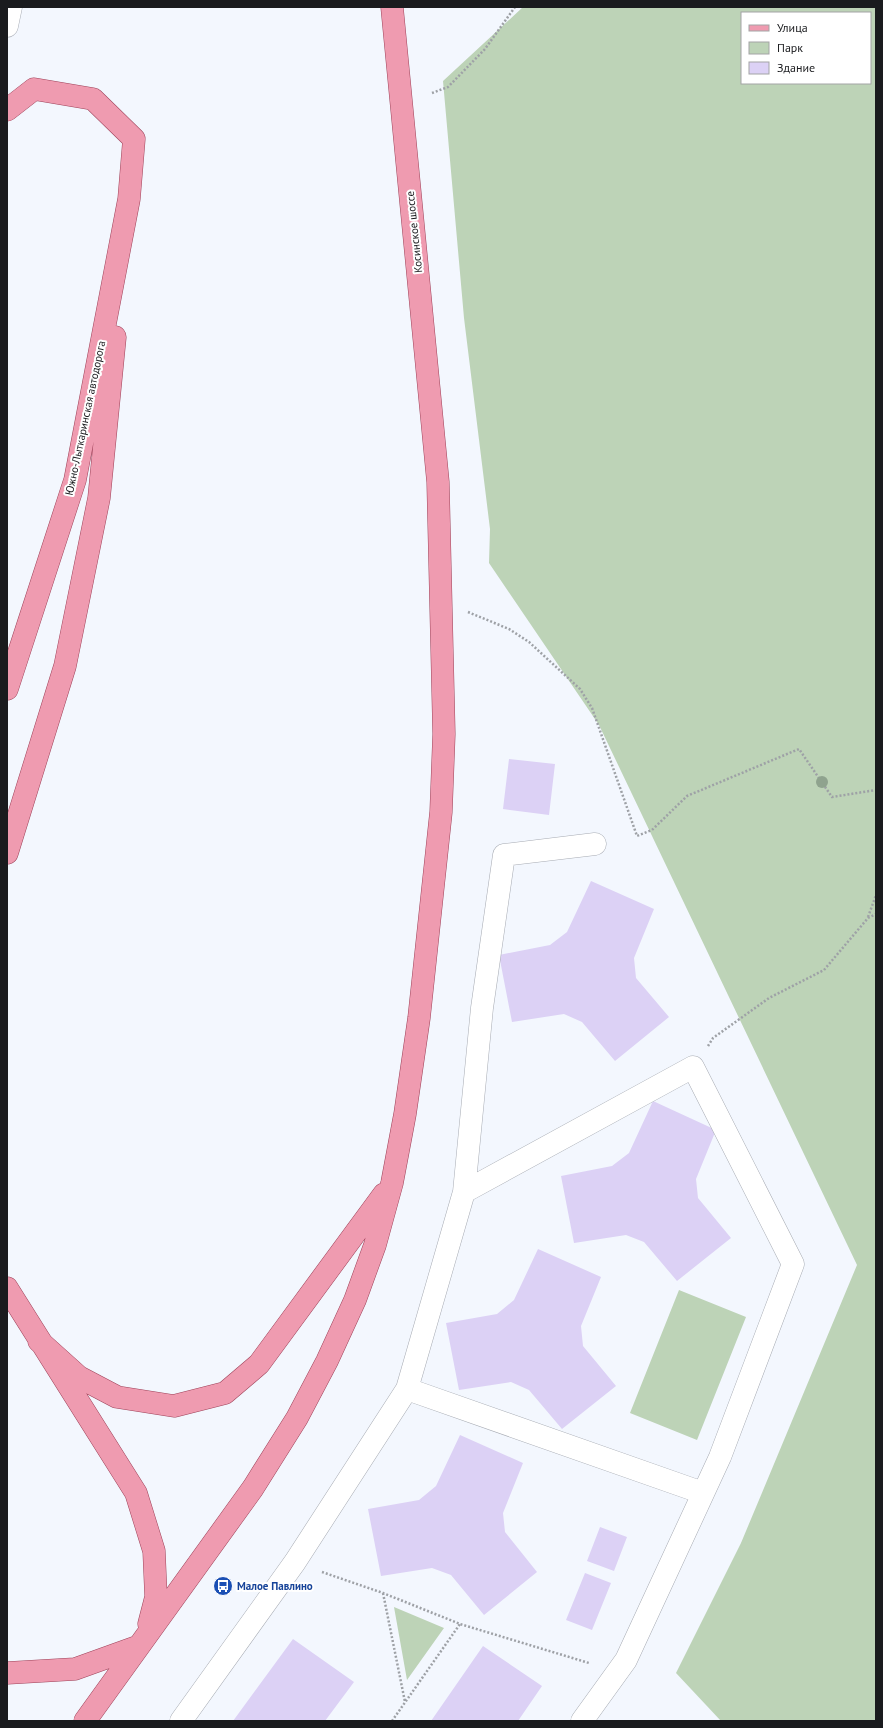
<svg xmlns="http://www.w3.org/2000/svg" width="883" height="1728" viewBox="0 0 883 1728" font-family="'PT Sans',sans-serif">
  <rect width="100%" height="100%" fill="#f3f7fe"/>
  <!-- green -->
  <path fill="#bdd3b7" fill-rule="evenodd" d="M 523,7 L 876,7 L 876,1721 L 721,1721 L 676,1673 L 741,1543 L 857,1265 L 599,725 L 489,563 L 490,529 L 464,318 L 443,81 ZM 742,13 L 870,13 L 870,83 L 742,83 Z
    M 679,1290 L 746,1317 L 697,1440 L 630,1413 Z
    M 394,1607 L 444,1628 L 407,1680 Z"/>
  <!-- building -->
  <path fill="#dcd1f5" d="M 509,759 L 555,764 L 549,815 L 503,809 Z
    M 591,881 L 654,909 L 634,958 L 636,978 L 669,1017 L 615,1061 L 582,1022 L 564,1014 L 512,1022 L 499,955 L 550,945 L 567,932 Z
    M 653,1101 L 716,1130 L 696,1179 L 698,1198 L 731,1238 L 677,1281 L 644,1242 L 626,1235 L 574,1243 L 561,1176 L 612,1166 L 629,1153 Z
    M 538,1249 L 601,1277 L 581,1326 L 583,1346 L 616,1386 L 562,1429 L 529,1390 L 511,1382 L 459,1390 L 446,1323 L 497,1314 L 514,1300 Z
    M 460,1435 L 523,1463 L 503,1513 L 505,1532 L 537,1572 L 484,1615 L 451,1575 L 432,1568 L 381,1576 L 368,1509 L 419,1500 L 436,1486 Z
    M 600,1527 L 627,1537 L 614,1571 L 587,1561 Z
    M 585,1573 L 611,1583 L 592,1630 L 566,1620 Z
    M 293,1639 L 354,1682 L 325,1721 L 233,1721 Z
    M 483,1646 L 542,1686 L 518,1721 L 431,1721 Z"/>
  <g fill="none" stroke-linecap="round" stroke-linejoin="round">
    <!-- minor casing -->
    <g stroke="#a7abb3" stroke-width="23">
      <path id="minor" d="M 7,26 L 11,7
        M 464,1192 L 693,1067 L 793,1264 L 720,1457 L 626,1660 L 582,1721
        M 407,1389 L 703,1493
        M 181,1721 L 295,1562 L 407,1389 L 464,1192 L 482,1008 L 504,855 L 595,844"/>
    </g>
    <!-- major casing -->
    <g stroke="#9e435a" stroke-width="23">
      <path id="major" d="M 7,110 L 34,89 L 93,99 L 134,139 L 129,199 L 75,480 L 7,689
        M 7,853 L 65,666 L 99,498 L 115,337
        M 7,1288 L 136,1493 L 154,1551 L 156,1597 L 149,1624
        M 39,1341 L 79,1377 L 117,1397 L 174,1406 L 225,1393 L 259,1364 L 384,1194
        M 7,1673 L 75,1669 L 139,1646
        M 85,1721 L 253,1488 L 297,1418 L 327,1361 L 355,1300 L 375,1245 L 392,1183 L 405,1114 L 419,1018 L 441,812 L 444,734 L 438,482 L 392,7"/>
    </g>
    <!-- path -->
    <path stroke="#9ea1a6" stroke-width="2.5" stroke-dasharray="2 2" stroke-linecap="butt" d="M 432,93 L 448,87 L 485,49 L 515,7
      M 468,612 L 509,629 L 529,642 L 580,689 L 592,708 L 637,836 L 652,830 L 687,796 L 799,749 L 832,797 L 876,790
      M 868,917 L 876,895
      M 708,1046 L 713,1038 L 769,998 L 824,970 L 868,918 L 876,914
      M 322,1572 L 383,1593 L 460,1624 L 589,1663
      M 383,1593 L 405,1702
      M 392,1721 L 460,1624"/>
    <!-- minor -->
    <use href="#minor" stroke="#fff" stroke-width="22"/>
    <!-- major -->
    <use href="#major" stroke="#ef9bb0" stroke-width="22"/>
  </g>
  <!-- trees -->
  <circle fill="#8fa38e" cx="822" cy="782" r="6"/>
  <!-- icons -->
  <defs>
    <g id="bus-disc" transform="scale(1)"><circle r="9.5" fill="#1a4fb4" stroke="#fff"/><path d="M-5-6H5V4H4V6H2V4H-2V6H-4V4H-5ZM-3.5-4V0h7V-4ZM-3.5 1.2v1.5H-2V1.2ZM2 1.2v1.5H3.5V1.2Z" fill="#fff"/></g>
  </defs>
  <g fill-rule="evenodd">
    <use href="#bus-disc" x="223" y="1586"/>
  </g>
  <g text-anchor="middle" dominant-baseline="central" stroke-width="4" stroke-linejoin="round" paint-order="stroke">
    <!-- street labels -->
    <g font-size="11" fill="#1a1b1e" stroke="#fff">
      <text transform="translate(414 232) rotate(-96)">Косинское шоссе</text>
      <text transform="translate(85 418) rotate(-78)">Южно-Лыткаринская автодорога</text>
    </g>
    <!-- transit labels -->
    <g font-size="11" font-weight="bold" fill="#164399" stroke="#fff" text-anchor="start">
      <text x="237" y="1586">Малое Павлино</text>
    </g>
  </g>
  <!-- border -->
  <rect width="883" height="1728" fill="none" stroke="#1a1b1e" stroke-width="16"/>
  <!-- legend -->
  <rect x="741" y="12" width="130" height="72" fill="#ffffff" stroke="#a3a4a5"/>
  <rect x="749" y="25" width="20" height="6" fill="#ef9bb0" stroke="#a3a4a5"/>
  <text x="777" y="32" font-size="12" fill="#1a1b1e">Улица</text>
  <rect x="749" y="42" width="20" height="12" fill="#bdd3b7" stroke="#a3a4a5"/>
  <text x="777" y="52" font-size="12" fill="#1a1b1e">Парк</text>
  <rect x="749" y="62" width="20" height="12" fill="#dcd1f5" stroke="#a3a4a5"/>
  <text x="777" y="72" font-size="12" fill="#1a1b1e">Здание</text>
</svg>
